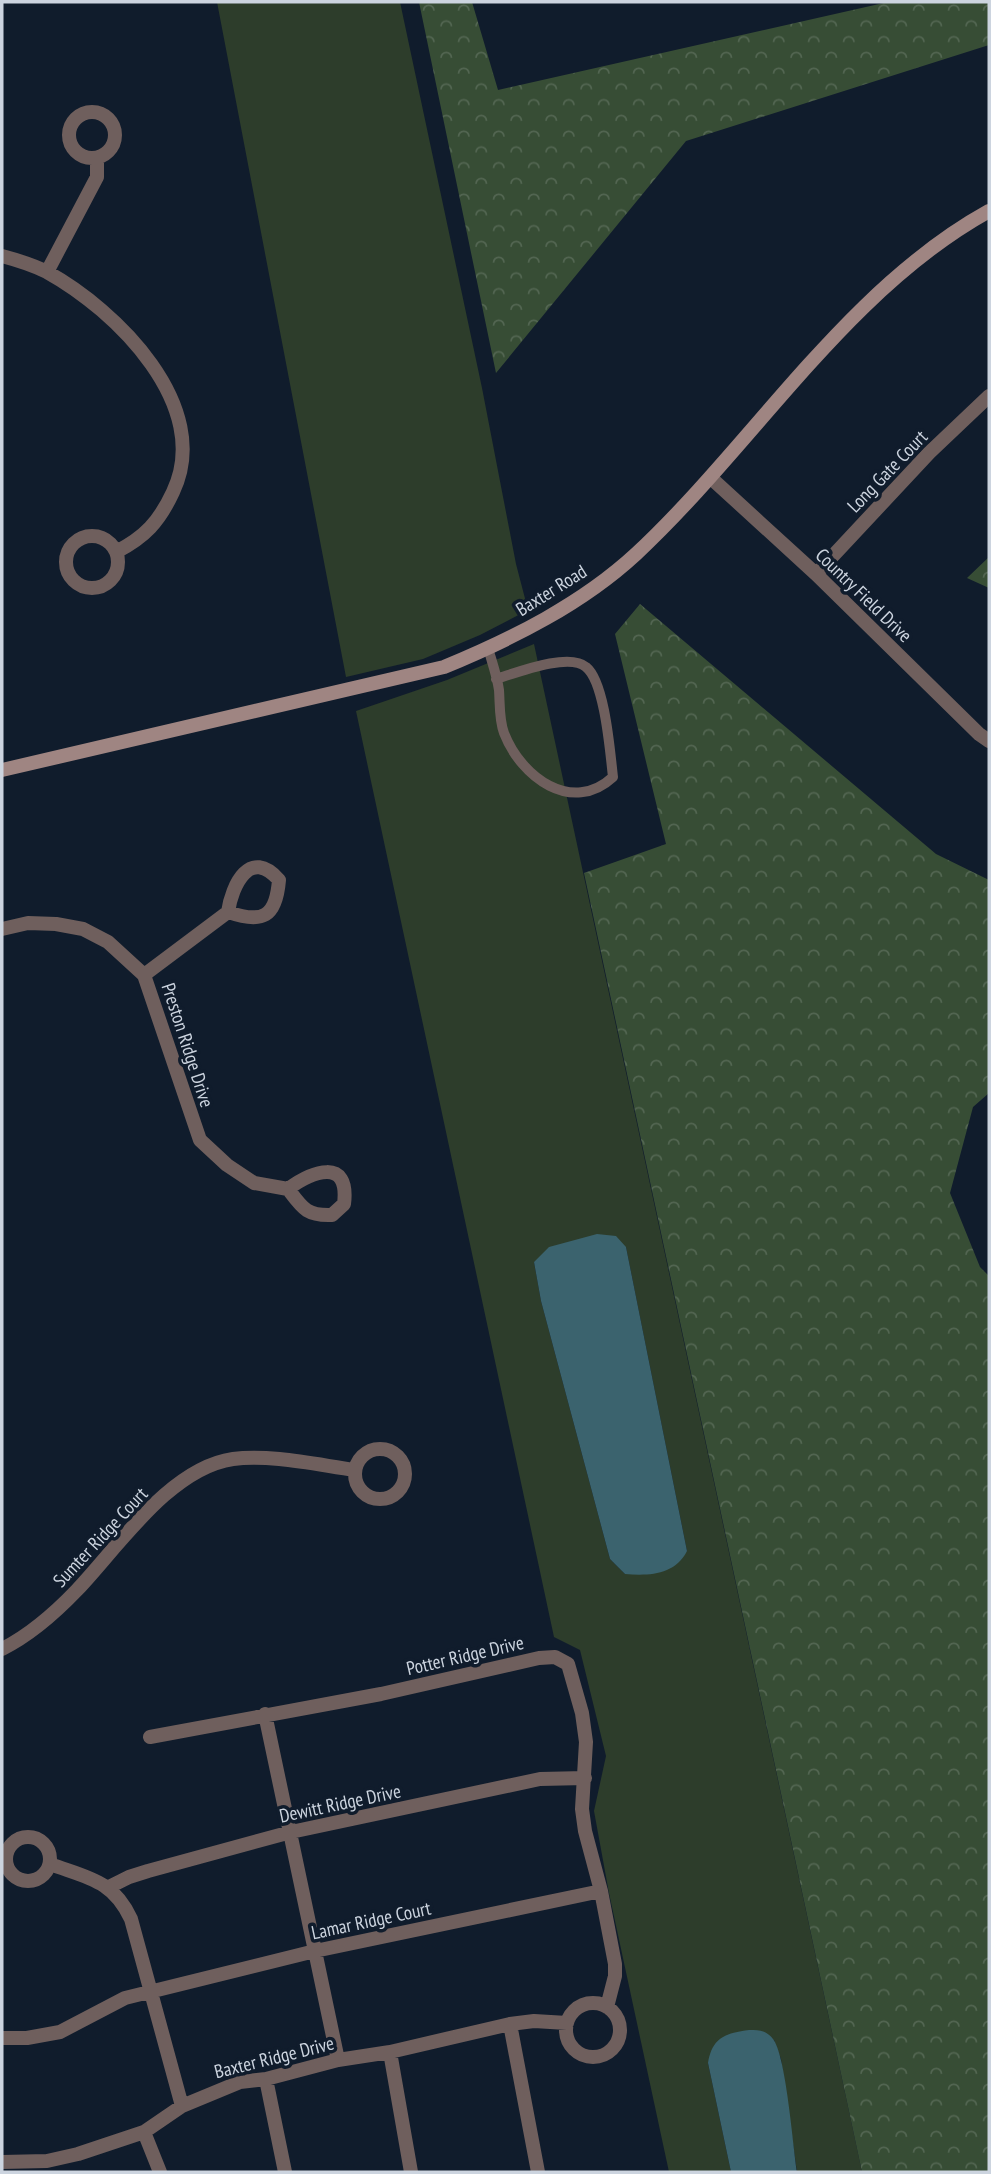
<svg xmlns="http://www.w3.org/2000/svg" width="991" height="2174" viewBox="0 0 991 2174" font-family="'PT Sans Narrow',sans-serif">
  <defs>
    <pattern id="forest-crowns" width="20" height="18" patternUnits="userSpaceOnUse" patternTransform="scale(1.75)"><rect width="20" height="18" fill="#374d35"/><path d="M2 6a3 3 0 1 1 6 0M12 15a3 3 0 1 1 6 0" fill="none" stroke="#536652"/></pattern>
  </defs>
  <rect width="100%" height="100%" fill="#101c2c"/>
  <!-- grass -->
  <path fill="#2d3d2b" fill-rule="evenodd" d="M 217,2 L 400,2 L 482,388 L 516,564 L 528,610 L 480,635 L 423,659 L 346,677 Z
    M 534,644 L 862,2172 L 797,2172 L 781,2059 L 774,2040 L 708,2063 L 731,2172 L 669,2172 L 609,1893 L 594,1811 L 606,1756 L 580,1650 L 554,1637 L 356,711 L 447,680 ZM 626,1247 L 687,1551 L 625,1574 L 610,1559 L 541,1301 L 534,1262 Z"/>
  <!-- forest -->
  <path fill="url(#forest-crowns)" d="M 419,2 L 472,2 L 498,90 L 888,2 L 989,2 L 989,45 L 686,141 L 496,373 Z
    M 989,557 L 989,588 L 967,578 Z
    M 640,604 L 936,854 L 989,880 L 989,1093 L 973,1107 L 950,1193 L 980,1267 L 989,1276 L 989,2172 L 862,2172 L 584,873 L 666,844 L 615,634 Z"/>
  <!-- water -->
  <path fill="#3b636e" d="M 597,1234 L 616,1236 L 626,1247 L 687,1551 C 675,1575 649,1576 625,1574 L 610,1559 L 541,1301 L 534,1262 L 549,1247 Z
    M 749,2030 C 759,2030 766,2030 773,2039 C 786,2055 793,2147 797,2172 L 731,2172 L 708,2063 C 712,2038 725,2033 749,2030 Z"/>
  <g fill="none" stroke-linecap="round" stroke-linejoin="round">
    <!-- service -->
    <path stroke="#6f5f5d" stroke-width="10" d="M 488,648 C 492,662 497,676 499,690 C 500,704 499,720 504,733 C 521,777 572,815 613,777 C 610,752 605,682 586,667 C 569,652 516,673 496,679"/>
    <!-- minor -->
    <path stroke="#6f5f5d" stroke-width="14" d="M69 135a23 23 0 1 1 46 0a23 23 0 1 1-46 0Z
      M 2,256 C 17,260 33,265 47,272 C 116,310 214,406 173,492 C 159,522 145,537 116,552
      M 47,272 L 97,177 L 97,158
      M 711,478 L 816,574 L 979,734 L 989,741
      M66 562a26 26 0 1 1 52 0a26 26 0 1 1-52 0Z
      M 816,574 L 929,453 L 989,396
      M 2,929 L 28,923 L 56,924 L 83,929 L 108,942 L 144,975 L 200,1140 L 227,1165 L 254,1183 L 288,1189 C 303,1209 307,1216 332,1215 L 344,1204 C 350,1156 311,1172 288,1189
      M 144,975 L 228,912 C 263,924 276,917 279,880 C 250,847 232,885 228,912
      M355 1474a25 25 0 1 1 50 0a25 25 0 1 1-50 0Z
      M 2,1649 C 30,1635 55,1613 77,1590 C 118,1547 170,1468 233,1459 C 270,1454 318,1465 355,1470
      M 265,1714 L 338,2060
      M 150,1737 L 381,1694 L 539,1658 L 555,1657 L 568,1664 L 582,1713 L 586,1742 L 582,1809 L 585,1831 L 601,1891 L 615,1964 L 615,1976 L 607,2007
      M6 1859a22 22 0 1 1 44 0a22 22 0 1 1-44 0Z
      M 50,1864 C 88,1878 113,1880 131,1919 L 182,2106
      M 109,1887 L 129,1877 L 148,1871 L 291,1832 L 540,1779 L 585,1778
      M566 2030a27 27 0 1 1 54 0a27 27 0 1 1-54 0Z
      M 510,2024 L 538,2172
      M 2,2038 L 27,2038 L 60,2032 L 125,1998 L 315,1951 L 601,1891
      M 390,2052 L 411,2172
      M 266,2079 L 285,2172
      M 144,2132 L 160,2172
      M 2,2162 L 47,2161 L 78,2154 L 144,2132 L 182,2106 L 240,2082 L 266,2079 L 338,2060 L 390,2052 L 510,2024 L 534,2021 L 567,2023"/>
    <!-- secondary -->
    <path stroke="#9f8582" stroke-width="14" d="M 2,770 L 444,667 C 512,639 582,604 636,554 C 754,444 846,290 989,211"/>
  </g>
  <g text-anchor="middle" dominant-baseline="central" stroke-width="7" stroke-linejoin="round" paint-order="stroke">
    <!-- street labels -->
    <g font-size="19" fill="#ccd4df" stroke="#101c2c">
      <text transform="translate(887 471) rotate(-46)">Long Gate Court</text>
      <text transform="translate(551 590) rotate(-32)">Baxter Road</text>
      <text transform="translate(864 595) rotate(44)">Country Field Drive</text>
      <text transform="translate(188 1045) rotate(72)">Preston Ridge Drive</text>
      <text transform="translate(100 1537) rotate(-47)">Sumter Ridge Court</text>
      <text transform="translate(465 1655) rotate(-13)">Potter Ridge Drive</text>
      <text transform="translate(340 1803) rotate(-12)">Dewitt Ridge Drive</text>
      <text transform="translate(371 1920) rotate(-12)">Lamar Ridge Court</text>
      <text transform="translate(274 2057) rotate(-14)">Baxter Ridge Drive</text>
    </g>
  </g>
  <!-- border -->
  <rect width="991" height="2174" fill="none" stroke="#ccd4df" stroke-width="7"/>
</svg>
